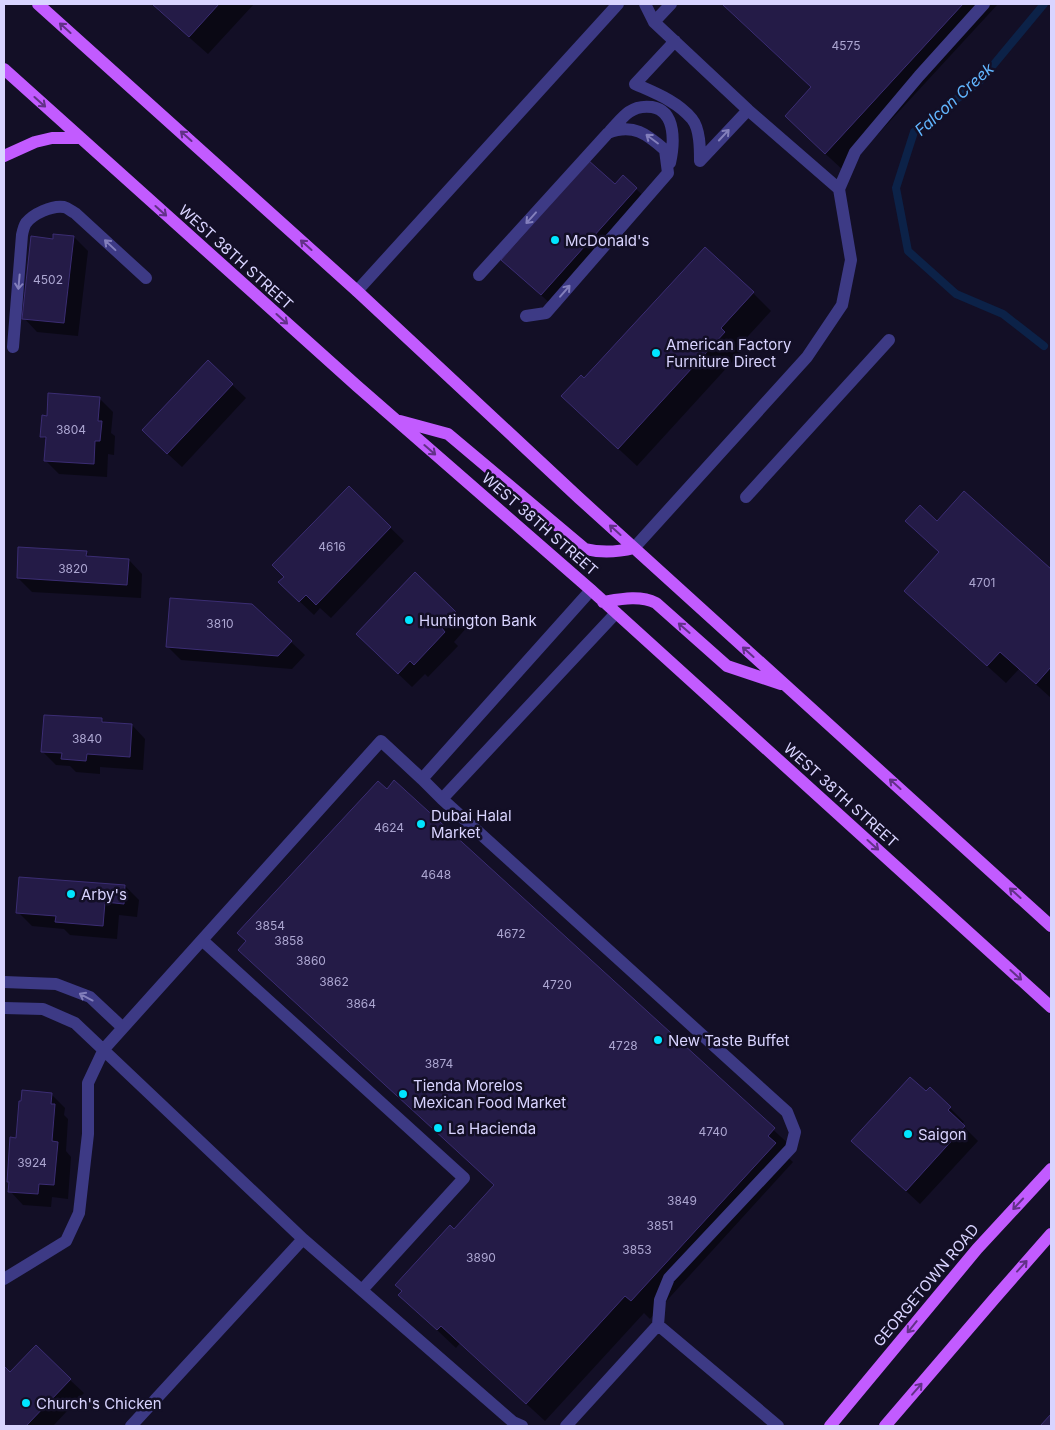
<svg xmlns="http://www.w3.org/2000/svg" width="1055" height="1430" viewBox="0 0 1055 1430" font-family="Inter,sans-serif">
  <rect width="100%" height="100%" fill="#130f26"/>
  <!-- shadow -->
  <path fill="#0007" d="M 151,4 L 254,4 L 208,54 Z
    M 722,4 L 998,4 L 844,171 L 804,134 L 812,88 Z
    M 623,177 L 650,202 L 555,308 L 517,273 Z
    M 55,235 L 74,237 L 88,251 L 78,336 L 37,332 L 24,318 Z
    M 753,293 L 771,311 L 738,347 L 742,351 L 637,466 L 581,414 Z
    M 208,362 L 246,398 L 182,467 L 157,444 Z
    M 99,398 L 113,412 L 111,433 L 115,436 L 114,455 L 108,454 L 107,477 L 59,474 L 45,460 L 47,441 L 42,436 L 48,417 Z
    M 349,488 L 404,541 L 331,618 L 320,608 L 314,615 L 294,596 Z
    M 964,492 L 1051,570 L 1051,698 L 1019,669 L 1006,683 L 924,609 L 940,553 L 937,523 Z
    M 86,553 L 91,557 L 129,560 L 142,574 L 141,598 L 32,592 L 18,578 Z
    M 455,613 L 468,626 L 454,642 L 458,646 L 428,677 L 425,674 L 412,687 L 371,648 Z
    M 291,642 L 305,655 L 292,669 L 181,660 L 167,646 Z
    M 102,719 L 105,723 L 132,725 L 145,739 L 143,770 L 100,767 L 100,774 L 76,772 L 70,766 L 56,765 L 42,751 Z
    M 395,782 L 792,1147 L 785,1155 L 793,1162 L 650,1319 L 644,1313 L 545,1421 L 460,1343 L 456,1348 L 400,1295 L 454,1231 L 495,1186 L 387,791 Z
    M 125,886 L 139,900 L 137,917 L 119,915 L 117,939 L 70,935 L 64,929 L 32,926 L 18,912 Z
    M 926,1093 L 950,1108 L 964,1122 L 961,1124 L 978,1141 L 920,1204 L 866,1154 Z
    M 51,1094 L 65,1108 L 64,1115 L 68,1119 L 66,1151 L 71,1157 L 68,1199 L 52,1197 L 51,1207 L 23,1205 L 10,1191 L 10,1184 L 8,1181 L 18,1139 Z
    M 4,1368 L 10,1374 L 70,1380 L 84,1393 L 53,1426 L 4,1426 Z"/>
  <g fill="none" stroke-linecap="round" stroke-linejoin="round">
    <!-- stream -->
    <path stroke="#0c2248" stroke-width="8" d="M 1044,4 L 980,81 L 914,132 L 896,188 L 908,251 L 956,294 L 1003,314 L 1044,346"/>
  </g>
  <!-- building -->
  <path fill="#241b47" stroke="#3b2d73" d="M 152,4 L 219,4 L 189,37 Z
    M 722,4 L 963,4 L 825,154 L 785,116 L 811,87 Z
    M 588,160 L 615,184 L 623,175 L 637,188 L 541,295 L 501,260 Z
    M 53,234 L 74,236 L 64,323 L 22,319 L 31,236 L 53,239 Z
    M 705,247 L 754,292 L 721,328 L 725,332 L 618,449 L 561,396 L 581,375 L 584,378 Z
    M 208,360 L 233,384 L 167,454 L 142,430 Z
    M 48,393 L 100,397 L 98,421 L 102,421 L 100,441 L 95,441 L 94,464 L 44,461 L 46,437 L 40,437 L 42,415 L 47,416 Z
    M 349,486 L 391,527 L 316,605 L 306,595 L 299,602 L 278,582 L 284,577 L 272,565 Z
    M 964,491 L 1051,569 L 1051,667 L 1036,684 L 1000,652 L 987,666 L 904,591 L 939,552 L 905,521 L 920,505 L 937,521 Z
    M 18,547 L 87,551 L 86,556 L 129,559 L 127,585 L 17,578 Z
    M 415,572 L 456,612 L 441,627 L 445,632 L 414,665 L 410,661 L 398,674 L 356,634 Z
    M 170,598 L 252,604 L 292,641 L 278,656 L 166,647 Z
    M 44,715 L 102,718 L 102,722 L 132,724 L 130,757 L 87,754 L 86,761 L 61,759 L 62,753 L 41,752 Z
    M 394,780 L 775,1128 L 768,1136 L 776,1143 L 631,1301 L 625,1296 L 526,1404 L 441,1326 L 437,1330 L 398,1295 L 402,1291 L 395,1285 L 450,1225 L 454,1229 L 494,1185 L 238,950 L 246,941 L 237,933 L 378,781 L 387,789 Z
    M 19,877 L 125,885 L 124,904 L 105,902 L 103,926 L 55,922 L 56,916 L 16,913 Z
    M 910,1077 L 926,1091 L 930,1087 L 951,1107 L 948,1110 L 965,1126 L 906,1191 L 851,1141 Z
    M 22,1090 L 52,1093 L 51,1104 L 55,1104 L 52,1141 L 58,1142 L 54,1185 L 39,1184 L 38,1194 L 8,1192 L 9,1182 L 7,1182 L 10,1137 L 16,1138 L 19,1101 L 21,1101 Z
    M 36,1345 L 71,1379 L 26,1426 L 4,1426 L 4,1366 L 10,1372 Z
    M 1051,1414 L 1051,1426 L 1040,1426 Z"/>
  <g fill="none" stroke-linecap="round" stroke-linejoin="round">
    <!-- minor -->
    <path stroke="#3d3a85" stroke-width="12" d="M 645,4 L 654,22 L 748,110 L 839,189
      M 654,22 L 671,4
      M 675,41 L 635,84 C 655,93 677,101 692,119 C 700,129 700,148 700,161
      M 610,131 C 616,125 622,117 629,112 C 636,107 644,106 652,107 C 677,111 674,145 670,163
      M 700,161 L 748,110
      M 479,275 L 608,133 C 633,123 647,134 665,150 L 668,173 L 546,313 L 526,316
      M 357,291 L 618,4
      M 13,347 L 22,235 C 23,230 24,226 26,223 C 33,214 52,205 64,207 C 68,208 71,211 75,213 L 146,278
      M 746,497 L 889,340
      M 634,548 L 807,357 L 842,305 L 851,260 L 839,189 L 855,152 L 919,76 L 984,4
      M 591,590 L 422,779 L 442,799 L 616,613
      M 442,799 L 787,1112 L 795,1132 L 791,1148 L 669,1278 L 660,1300 L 658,1325
      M 202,940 L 464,1178 L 362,1290
      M 4,982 L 56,984 L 90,997 L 123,1028
      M 4,1008 L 43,1009 L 75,1023 L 303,1239 L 131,1426
      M 303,1239 L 513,1422 L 522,1426
      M 4,1279 L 66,1241 L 79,1213 L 88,1134 L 88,1083 L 104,1049 L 381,741 L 422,779
      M 566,1426 L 658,1325 L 778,1426"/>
    <!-- major -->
    <path stroke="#c25bff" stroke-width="12" d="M 38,4 L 357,291 L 579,498 L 1051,926
      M 4,69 L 357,386 L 591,590 L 1051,1007
      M 4,156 L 35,142 L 52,138 L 80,138
      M 400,421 L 448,434 L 585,549 C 601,553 618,552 634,548
      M 603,602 C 621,599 640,595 656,603 L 727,666 L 781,684
      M 830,1426 L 977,1249 L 1051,1169
      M 885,1426 L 994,1299 L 1051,1234"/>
  </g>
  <!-- one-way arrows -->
  <defs><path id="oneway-shaft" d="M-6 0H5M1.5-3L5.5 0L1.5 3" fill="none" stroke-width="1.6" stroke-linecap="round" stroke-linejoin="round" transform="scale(1.25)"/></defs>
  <g stroke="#623188">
    <use href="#oneway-shaft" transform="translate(65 28) rotate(-138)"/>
    <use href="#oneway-shaft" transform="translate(40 102) rotate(42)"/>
    <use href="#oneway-shaft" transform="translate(186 136) rotate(-138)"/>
    <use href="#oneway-shaft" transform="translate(161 211) rotate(42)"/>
    <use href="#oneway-shaft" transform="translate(306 245) rotate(-138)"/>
    <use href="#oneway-shaft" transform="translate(282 319) rotate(42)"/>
    <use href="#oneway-shaft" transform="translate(430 450) rotate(41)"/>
    <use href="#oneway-shaft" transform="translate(615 530) rotate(-138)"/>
    <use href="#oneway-shaft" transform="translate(684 628) rotate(-139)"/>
    <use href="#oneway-shaft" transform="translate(748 652) rotate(-138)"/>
    <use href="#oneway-shaft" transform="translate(895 784) rotate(-138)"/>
    <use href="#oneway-shaft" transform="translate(873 845) rotate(42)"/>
    <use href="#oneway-shaft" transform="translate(1015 893) rotate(-138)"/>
    <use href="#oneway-shaft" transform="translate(1016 975) rotate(42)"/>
    <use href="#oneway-shaft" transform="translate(1018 1204) rotate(133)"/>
    <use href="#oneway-shaft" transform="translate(1022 1266) rotate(-48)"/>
    <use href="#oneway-shaft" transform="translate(912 1327) rotate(129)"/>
    <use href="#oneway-shaft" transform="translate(917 1389) rotate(-49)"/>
  </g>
  <g stroke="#837fbc">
    <use href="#oneway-shaft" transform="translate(724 135) rotate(-47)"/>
    <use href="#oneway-shaft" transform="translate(652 139) rotate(-143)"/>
    <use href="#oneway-shaft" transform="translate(531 218) rotate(132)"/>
    <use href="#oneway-shaft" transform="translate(110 245) rotate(-137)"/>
    <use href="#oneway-shaft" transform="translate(19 282) rotate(95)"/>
    <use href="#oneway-shaft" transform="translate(565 291) rotate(-49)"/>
    <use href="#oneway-shaft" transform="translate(86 997) rotate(-152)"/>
  </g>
  <!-- markers -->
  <g fill="#00e5ff" stroke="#130f26" stroke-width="2">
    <circle cx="555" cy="240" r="5"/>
    <circle cx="656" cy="353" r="5"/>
    <circle cx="409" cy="620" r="5"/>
    <circle cx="421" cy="824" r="5"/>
    <circle cx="71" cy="894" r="5"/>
    <circle cx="658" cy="1040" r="5"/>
    <circle cx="403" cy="1094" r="5"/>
    <circle cx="438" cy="1128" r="5"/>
    <circle cx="908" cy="1134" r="5"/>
    <circle cx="26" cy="1403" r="5"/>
  </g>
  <g text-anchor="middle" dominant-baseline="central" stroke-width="5" stroke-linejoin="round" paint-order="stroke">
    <!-- number labels -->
    <g font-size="12" fill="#aca6d1">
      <text x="846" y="45">4575</text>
      <text x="48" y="279">4502</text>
      <text x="71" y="429">3804</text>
      <text x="332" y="546">4616</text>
      <text x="73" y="568">3820</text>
      <text x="982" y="582">4701</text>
      <text x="220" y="623">3810</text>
      <text x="87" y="738">3840</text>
      <text x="389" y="827">4624</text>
      <text x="436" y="874">4648</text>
      <text x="270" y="925">3854</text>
      <text x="511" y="933">4672</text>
      <text x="289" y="940">3858</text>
      <text x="311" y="960">3860</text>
      <text x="334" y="981">3862</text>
      <text x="557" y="984">4720</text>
      <text x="361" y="1003">3864</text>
      <text x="623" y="1045">4728</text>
      <text x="439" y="1063">3874</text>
      <text x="713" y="1131">4740</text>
      <text x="32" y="1162">3924</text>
      <text x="682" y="1200">3849</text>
      <text x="660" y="1225">3851</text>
      <text x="637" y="1249">3853</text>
      <text x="481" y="1257">3890</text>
    </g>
    <!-- poi labels -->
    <g font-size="15" fill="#d9d4ff" stroke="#130f26" text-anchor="start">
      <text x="565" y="240">McDonald's</text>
      <text x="666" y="344">American Factory<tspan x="666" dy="17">Furniture Direct</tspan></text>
      <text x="419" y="620">Huntington Bank</text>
      <text x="431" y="815">Dubai Halal<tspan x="431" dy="17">Market</tspan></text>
      <text x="81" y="894">Arby's</text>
      <text x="668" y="1040">New Taste Buffet</text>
      <text x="413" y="1085">Tienda Morelos<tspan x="413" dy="17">Mexican Food Market</tspan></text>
      <text x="448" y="1128">La Hacienda</text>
      <text x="918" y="1134">Saigon</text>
      <text x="36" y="1403">Church's Chicken</text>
    </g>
    <!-- street labels -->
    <g font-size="15" fill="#d9d4ff" stroke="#130f26">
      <text transform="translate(236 257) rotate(42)">WEST 38TH STREET</text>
      <text transform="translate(540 524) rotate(41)">WEST 38TH STREET</text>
      <text transform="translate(841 795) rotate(42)">WEST 38TH STREET</text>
      <text transform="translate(926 1285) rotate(-50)">GEORGETOWN ROAD</text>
    </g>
    <!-- water labels -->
    <g font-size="16" font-style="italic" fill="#62b6ff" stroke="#130f26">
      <text transform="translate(954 99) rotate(-42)">Falcon Creek</text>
    </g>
  </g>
  <!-- border -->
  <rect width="1055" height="1430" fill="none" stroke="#d9d4ff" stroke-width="10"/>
</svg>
